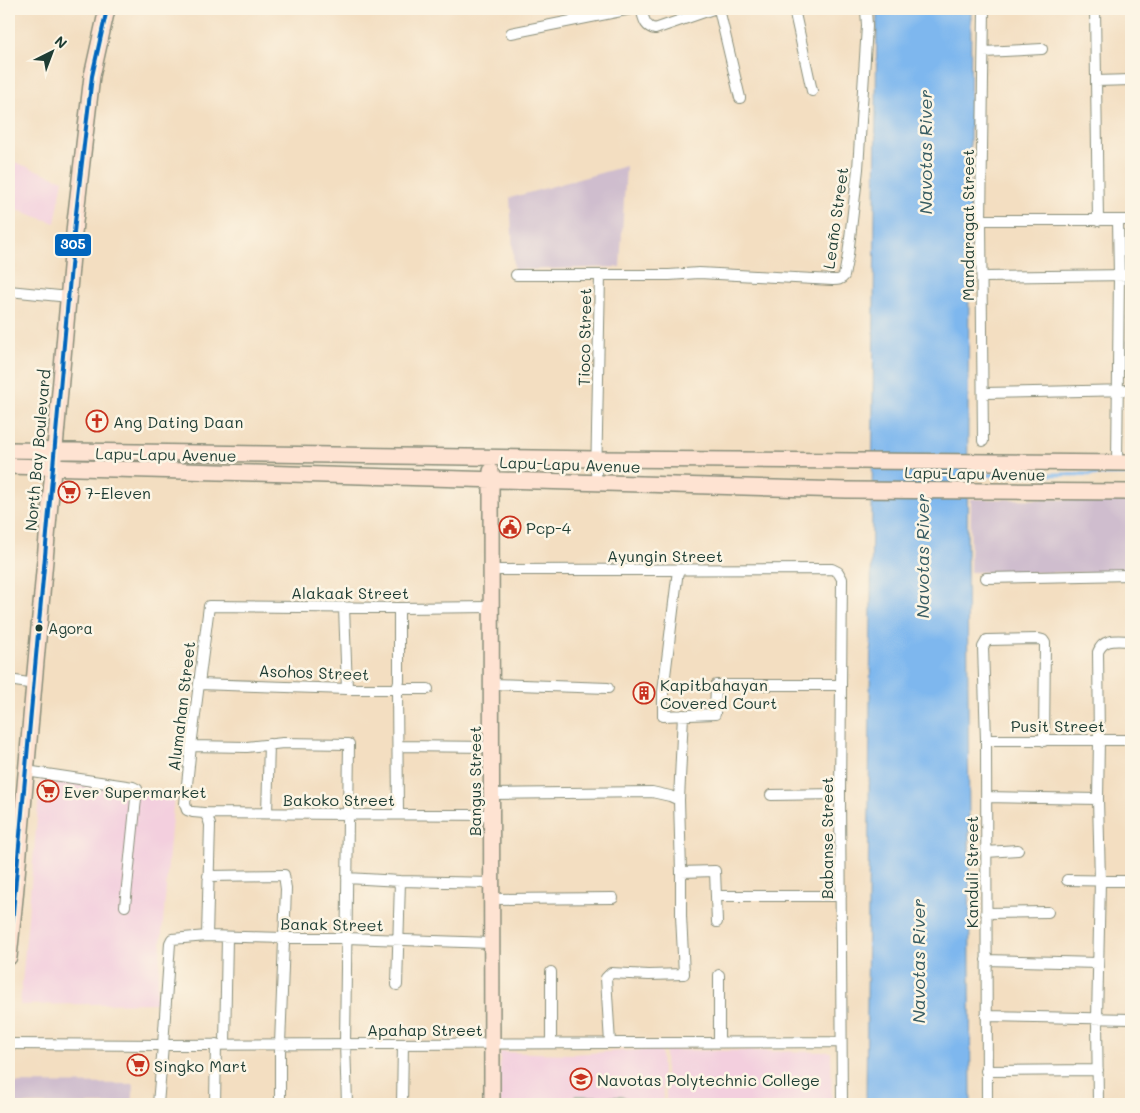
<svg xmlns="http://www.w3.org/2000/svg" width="1140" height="1113" viewBox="0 0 1140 1113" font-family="Mali,sans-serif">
  <rect width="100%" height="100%" fill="#fcf5e5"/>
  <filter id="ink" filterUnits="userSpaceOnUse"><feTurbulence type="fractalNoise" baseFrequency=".02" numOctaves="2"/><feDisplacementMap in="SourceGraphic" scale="10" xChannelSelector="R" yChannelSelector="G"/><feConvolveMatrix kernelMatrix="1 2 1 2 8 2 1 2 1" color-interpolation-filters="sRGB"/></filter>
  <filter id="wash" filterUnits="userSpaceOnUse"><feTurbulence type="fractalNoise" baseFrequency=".0096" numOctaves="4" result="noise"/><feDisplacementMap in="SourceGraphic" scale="20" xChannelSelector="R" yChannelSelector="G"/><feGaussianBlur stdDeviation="1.12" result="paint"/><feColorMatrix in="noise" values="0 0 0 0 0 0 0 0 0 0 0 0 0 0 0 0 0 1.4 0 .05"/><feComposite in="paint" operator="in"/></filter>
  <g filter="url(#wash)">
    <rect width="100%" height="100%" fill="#f3dec1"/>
    <!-- built -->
    <path fill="#f3cfde" d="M 9,160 L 63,180 L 55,223 L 9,207 Z
      M 41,774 L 174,794 L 156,1003 L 20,1005 Z
      M 661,1049 L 663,1104 L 500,1104 L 500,1052 L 571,1054 Z
      M 665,1050 L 831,1052 L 832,1104 L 666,1104 Z"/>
    <!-- industrial -->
    <path fill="#cfbdce" d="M 626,166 L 620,267 L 514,270 L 510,198 Z
      M 971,499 L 1131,500 L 1131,573 L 970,572 Z
      M 9,1083 L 134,1084 L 132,1104 L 9,1104 Z"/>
    <!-- green -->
    <path fill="#8dd48f" stroke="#568862" d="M 575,1096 L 625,1097 L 625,1104 L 575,1104 Z"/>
    <!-- water -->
    <path fill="#7eb7ee" stroke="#4e7a91" d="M 877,9 L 971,9 L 967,555 L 971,1104 L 866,1104 Z
      M 1127,316 L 1131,316 L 1131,361 L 1128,361 Z"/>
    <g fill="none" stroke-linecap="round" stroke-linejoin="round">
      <!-- stream -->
      <path stroke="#7eb7ee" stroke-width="4" d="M 964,475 L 1131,474"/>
    </g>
  </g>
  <g filter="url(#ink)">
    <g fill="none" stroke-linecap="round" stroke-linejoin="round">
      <!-- street casing -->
      <g stroke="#898e7a" stroke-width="12">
        <path id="street" d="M 641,9 C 644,18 644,27 655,29 L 713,9
          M 719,9 L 740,98
          M 794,9 L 812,91
          M 1095,9 L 1098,221
          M 511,33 L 631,9
          M 984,52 L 1042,49
          M 1096,81 L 1131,80
          M 981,220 L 1131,220
          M 516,275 L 669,275 L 699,273 L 833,280 C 838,280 841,280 844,276 L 848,255 L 858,169 L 867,26 L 866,9
          M 982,277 L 1131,275
          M 9,291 L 69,297
          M 984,393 L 1131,390
          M 983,441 L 981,220 L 984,9
          M 1117,463 L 1119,275 L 1118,220
          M 596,482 L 600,275
          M 491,570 L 832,569 L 838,572 L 842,579 L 840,794 L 842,1104
          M 678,570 L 663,692 L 663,716 L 715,714 L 716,685 L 841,685
          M 986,578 L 1131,575
          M 344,607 L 347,689
          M 491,607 L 399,608 L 209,606 L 191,746 L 185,804 L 187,810 L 193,812 L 204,813 L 491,815
          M 9,680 L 35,684
          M 199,684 L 347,689 L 428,689
          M 491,684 L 608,688
          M 986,740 L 1131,740
          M 191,746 L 247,747 L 283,743 L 349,744 L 345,1044 L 347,1104
          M 398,746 L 491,747
          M 26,771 L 133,787 L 137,789 L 125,906
          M 491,794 L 652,792 L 670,796 L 679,800
          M 771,795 L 840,794
          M 986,797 L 1098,799
          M 204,813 L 208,818 L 210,825 L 207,936
          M 267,813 L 269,744
          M 398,814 L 397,689 L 399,681 L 399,608
          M 986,852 L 1018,850
          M 681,872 L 715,871 L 717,922
          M 208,876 L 284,875 L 286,889 L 280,1044 L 280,1104
          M 347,878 L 400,881 L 491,883
          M 1067,880 L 1131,881
          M 716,896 L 841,896
          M 492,899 L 613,898
          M 986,913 L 1048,912
          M 986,960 L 1098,963
          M 397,985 L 400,881
          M 986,1016 L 1131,1019
          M 719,1042 L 719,975
          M 551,1043 L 551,972
          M 610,1043 L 606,978 L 611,973 L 649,975 L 684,974 L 681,916 L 681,872 L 679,800 L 683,715
          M 9,1044 L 163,1045 L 841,1042
          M 225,1044 L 227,937
          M 986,1071 L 1098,1070
          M 158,1104 L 163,1045 L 170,943 L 172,939 L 207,936 L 284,938 L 346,938 L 492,943
          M 215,1104 L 216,1044
          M 402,1104 L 403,1044
          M 987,1104 L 986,740 L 983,647 L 987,640 L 1039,639 L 1043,640 L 1045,643 L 1044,741
          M 1098,1104 L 1097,1019 L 1100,881 L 1098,799 L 1099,740 L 1098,652 C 1104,637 1118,641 1131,641"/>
      </g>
      <!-- secondary casing -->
      <g stroke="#898e7a" stroke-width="18">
        <path id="secondary" d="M 9,450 L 596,459 L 1131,463
          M 9,466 L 847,490 L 1131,492
          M 491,471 L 492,1104
          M 9,957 L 15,898 L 75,222 L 92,76 L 107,9"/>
      </g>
      <!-- street -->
      <use href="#street" stroke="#fff" stroke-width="10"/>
      <!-- secondary -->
      <use href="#secondary" stroke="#fee3d2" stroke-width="15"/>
      <!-- bus-1 casing -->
      <g stroke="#fcf5e5" stroke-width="8">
        <path id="bus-1" d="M 9,957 L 75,222 L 92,76 L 107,9"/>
      </g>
      <!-- bus-1 -->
      <use href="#bus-1" stroke="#0065bd" stroke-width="4"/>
    </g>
  </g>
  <!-- icons -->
  <defs>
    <g id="church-ring" transform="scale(1.125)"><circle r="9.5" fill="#fcf5e5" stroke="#c8321e" stroke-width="1.5"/><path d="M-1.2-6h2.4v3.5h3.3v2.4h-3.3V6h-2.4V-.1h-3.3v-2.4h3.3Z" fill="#c8321e"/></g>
    <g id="supermarket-ring" transform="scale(1.125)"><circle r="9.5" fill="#fcf5e5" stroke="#c8321e" stroke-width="1.5"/><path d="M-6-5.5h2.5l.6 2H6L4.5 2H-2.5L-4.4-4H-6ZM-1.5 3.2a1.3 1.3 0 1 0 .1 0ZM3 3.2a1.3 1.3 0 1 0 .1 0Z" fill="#c8321e"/></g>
    <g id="civic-ring" transform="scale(1.125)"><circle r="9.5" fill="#fcf5e5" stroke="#c8321e" stroke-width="1.5"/><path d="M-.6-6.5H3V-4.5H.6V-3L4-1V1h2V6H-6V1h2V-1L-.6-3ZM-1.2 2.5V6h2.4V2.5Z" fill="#c8321e"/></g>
    <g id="building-ring" transform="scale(1.125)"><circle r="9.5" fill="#fcf5e5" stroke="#c8321e" stroke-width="1.5"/><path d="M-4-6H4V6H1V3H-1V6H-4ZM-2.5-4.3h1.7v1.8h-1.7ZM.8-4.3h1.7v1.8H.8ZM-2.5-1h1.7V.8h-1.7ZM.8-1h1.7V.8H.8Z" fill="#c8321e"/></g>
    <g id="university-ring" transform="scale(1.125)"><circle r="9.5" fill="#fcf5e5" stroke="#c8321e" stroke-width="1.5"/><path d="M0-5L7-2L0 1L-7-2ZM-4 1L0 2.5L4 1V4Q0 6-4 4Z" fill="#c8321e"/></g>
  </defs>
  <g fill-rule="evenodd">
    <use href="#church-ring" x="97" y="421"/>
    <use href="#supermarket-ring" x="69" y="492"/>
    <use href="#civic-ring" x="510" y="527"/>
    <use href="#building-ring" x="644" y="693"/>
    <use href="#supermarket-ring" x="48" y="791"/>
    <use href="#supermarket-ring" x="138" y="1065"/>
    <use href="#university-ring" x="581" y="1079"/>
  </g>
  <!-- markers -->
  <circle fill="#1f3d34" stroke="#fcf5e5" stroke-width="2" cx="39" cy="628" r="4.5"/>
  <g text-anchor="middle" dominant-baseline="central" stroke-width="5" stroke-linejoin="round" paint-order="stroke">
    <!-- bus labels -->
    <g font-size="15" fill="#1f3d34" stroke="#fcf5e5" text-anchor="start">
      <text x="48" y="628">Agora</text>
    </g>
    <!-- street labels -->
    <g font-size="16" fill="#1f3d34" stroke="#fcf5e5">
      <text transform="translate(835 218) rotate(-82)">Leaño Street</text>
      <text transform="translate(967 225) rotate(-90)">Mandaragat Street</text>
      <text transform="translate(584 337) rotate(-89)">Tioco Street</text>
      <text transform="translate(37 450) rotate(-85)">North Bay Boulevard</text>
      <text transform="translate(166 454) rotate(1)">Lapu-Lapu Avenue</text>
      <text transform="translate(570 464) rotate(2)">Lapu-Lapu Avenue</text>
      <text transform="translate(975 473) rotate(1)">Lapu-Lapu Avenue</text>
      <text x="665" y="555">Ayungin Street</text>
      <text x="350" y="592">Alakaak Street</text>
      <text transform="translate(314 672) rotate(2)">Asohos Street</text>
      <text transform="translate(181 706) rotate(-83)">Alumahan Street</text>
      <text x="1058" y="725">Pusit Street</text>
      <text transform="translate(474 781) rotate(-90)">Bangus Street</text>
      <text x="339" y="799">Bakoko Street</text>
      <text transform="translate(826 838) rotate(-90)">Babanse Street</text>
      <text transform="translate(971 872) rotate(-90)">Kanduli Street</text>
      <text transform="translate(332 924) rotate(1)">Banak Street</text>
      <text x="425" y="1029">Apahap Street</text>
    </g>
    <!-- poi labels -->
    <g font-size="16" fill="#1f3d34" stroke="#fcf5e5" text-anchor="start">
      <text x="113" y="421">Ang Dating Daan</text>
      <text x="85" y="492">7-Eleven</text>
      <text x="526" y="527">Pcp-4</text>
      <text x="660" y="684">Kapitbahayan<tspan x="660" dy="18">Covered Court</tspan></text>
      <text x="64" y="791">Ever Supermarket</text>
      <text x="154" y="1065">Singko Mart</text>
      <text x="597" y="1079">Navotas Polytechnic College</text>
    </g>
    <!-- water labels -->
    <g font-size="18" font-style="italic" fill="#375c62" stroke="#fcf5e5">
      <text transform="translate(925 152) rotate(-90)">Navotas River</text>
      <text transform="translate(922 556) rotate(-90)">Navotas River</text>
      <text transform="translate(918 961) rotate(-90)">Navotas River</text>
    </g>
  </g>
  <rect stroke="#fcf5e5" stroke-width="2" x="54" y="233" width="38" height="24" rx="5" fill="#0065bd"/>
  <g font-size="14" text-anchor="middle" font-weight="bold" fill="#fff">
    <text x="73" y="249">305</text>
  </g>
  <!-- margin -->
  <rect width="1140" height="1113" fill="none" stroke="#fcf5e5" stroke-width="30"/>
  <!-- north arrow -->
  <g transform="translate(52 52) rotate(42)" stroke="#fcf5e5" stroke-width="4" paint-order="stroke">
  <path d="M0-4L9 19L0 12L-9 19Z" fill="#1f3d34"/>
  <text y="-8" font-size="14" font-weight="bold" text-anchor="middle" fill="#1f3d34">N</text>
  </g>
</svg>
